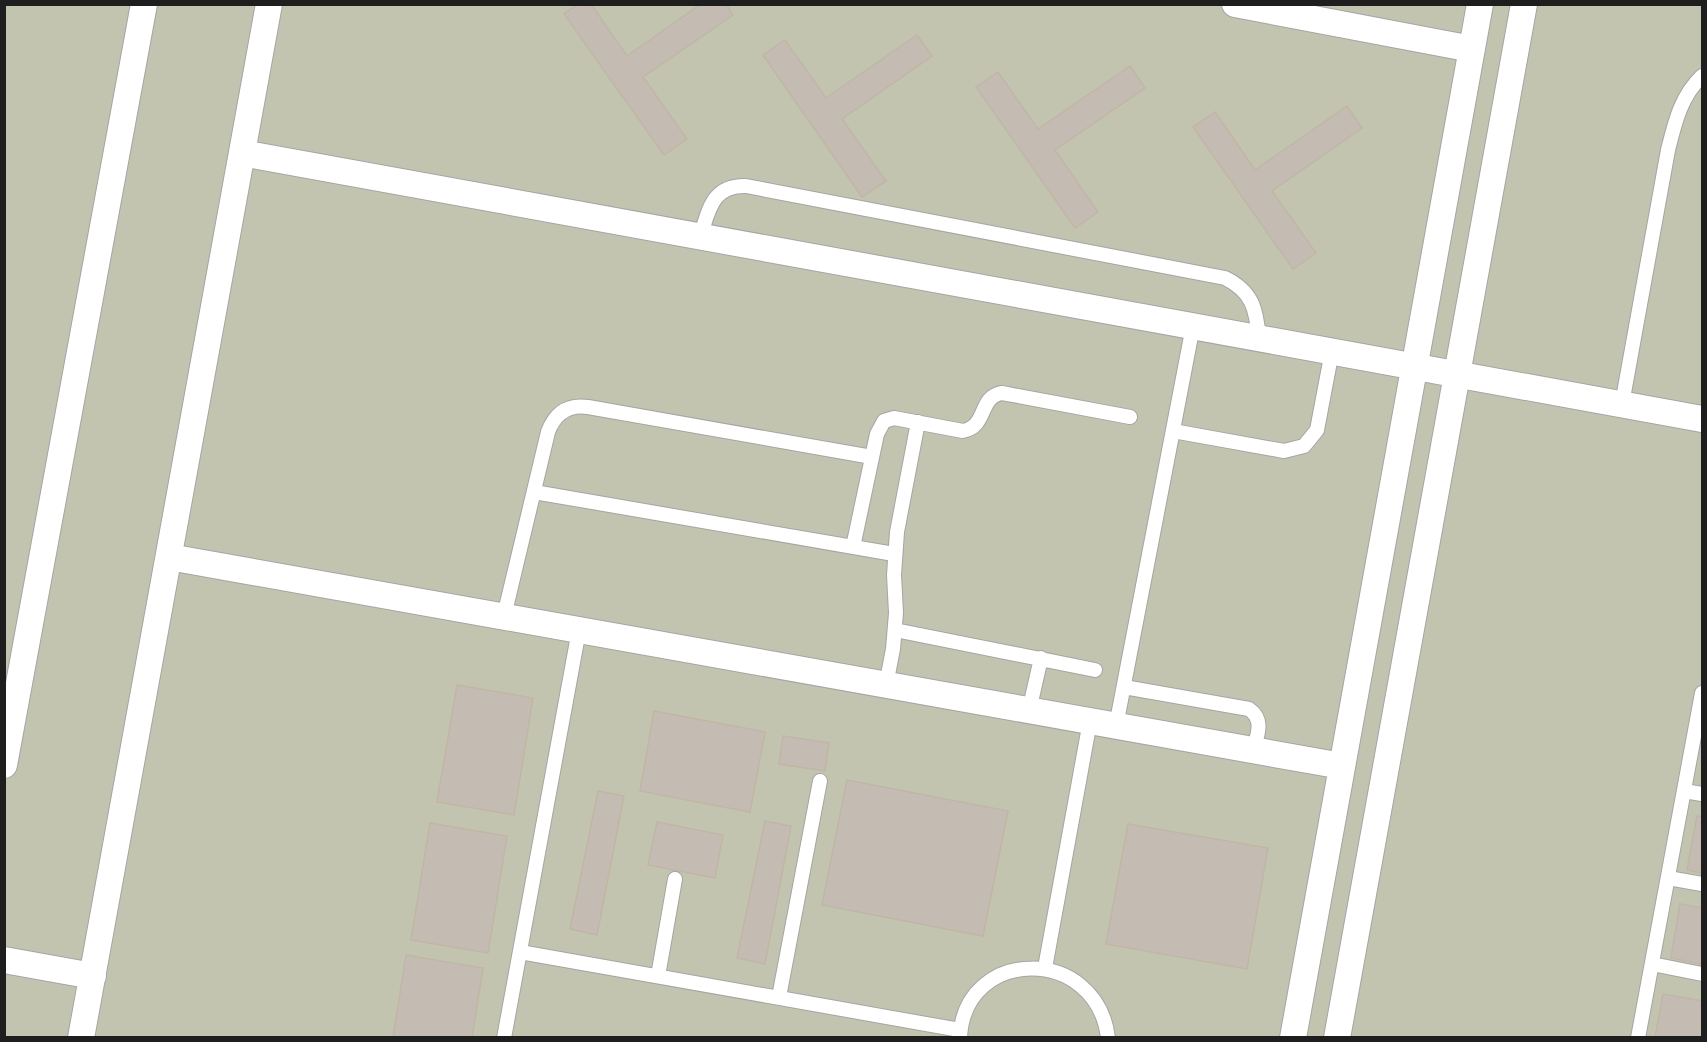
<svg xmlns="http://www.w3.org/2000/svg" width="1707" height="1042" viewBox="0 0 1707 1042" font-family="Barlow,sans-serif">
  <rect width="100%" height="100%" fill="#efede4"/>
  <!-- construction -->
  <path fill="#c2c4af" d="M 5,5 L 1702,5 L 1702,1037 L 5,1037 Z"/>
  <!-- building -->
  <path fill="#c4bcb3" stroke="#c1b5a6" stroke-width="1.5" d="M 578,4 L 591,4 L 627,56 L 701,4 L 726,4 L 733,15 L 643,77 L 687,139 L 664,155 L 564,14 Z
    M 917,35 L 932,56 L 842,119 L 886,181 L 862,197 L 763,55 L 785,40 L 826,98 Z
    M 1130,66 L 1145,88 L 1055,150 L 1098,212 L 1075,228 L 976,87 L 998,72 L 1038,129 Z
    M 1347,106 L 1362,128 L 1272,191 L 1316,253 L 1293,269 L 1193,127 L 1215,112 L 1255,170 Z
    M 457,685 L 533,698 L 514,815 L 437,802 Z
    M 654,711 L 765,732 L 750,812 L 640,791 Z
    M 783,736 L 829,743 L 825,771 L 779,764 Z
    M 847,780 L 1008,811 L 983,936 L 822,905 Z
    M 598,791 L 624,796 L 597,935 L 570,929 Z
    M 1697,816 L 1702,817 L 1702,873 L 1687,870 Z
    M 765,821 L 791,826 L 765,964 L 737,958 Z
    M 657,822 L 723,835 L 715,878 L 648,865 Z
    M 430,823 L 507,836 L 488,953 L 411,940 Z
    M 1128,824 L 1268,848 L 1247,969 L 1106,944 Z
    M 1680,904 L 1702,908 L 1702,964 L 1671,958 Z
    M 406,955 L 483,968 L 472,1038 L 393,1038 Z
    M 1663,994 L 1702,1001 L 1702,1038 L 1655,1038 Z"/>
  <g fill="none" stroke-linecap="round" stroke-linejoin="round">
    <!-- service casing -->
    <g stroke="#a5a5a5" stroke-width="16">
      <path id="service" d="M 700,237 C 709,210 712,185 746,186 L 1225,278 C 1253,292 1256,309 1259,338
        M 1622,404 L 1668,150 C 1675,122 1681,96 1702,76
        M 1173,431 L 1284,451 L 1304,446 L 1317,430 L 1332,351
        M 534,492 L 894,554
        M 853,547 L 877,434 L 884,421 L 894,418 L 963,431 C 988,426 978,397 1002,393 L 1130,417
        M 504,616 L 548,432 C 555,413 568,404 588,407 L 872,457
        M 895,630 L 1095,670
        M 886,685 L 893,649 L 896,613 L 894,575 L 897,532 L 918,422
        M 1124,687 L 1249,709 C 1265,720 1257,736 1253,751
        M 1029,711 L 1041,658
        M 1116,726 L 1193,326
        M 1684,791 L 1702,794
        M 1668,878 L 1702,884
        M 520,952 L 960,1030
        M 1652,964 L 1702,974
        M 1045,968 L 1090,721
        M 658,976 L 675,879
        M 779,997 L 820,781
        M 504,1038 L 579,630
        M 960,1038 C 964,946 1097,945 1108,1038
        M 1638,1038 L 1702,693"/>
    </g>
    <!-- minor casing -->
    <g stroke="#a5a5a5" stroke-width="28">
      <path id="minor" d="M 1235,4 L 1472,49
        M 242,153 L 1702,419
        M 169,557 L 1342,766
        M 4,765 L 144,4
        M 4,960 L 93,976
        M 81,1038 L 269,4
        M 1293,1038 L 1480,4
        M 1337,1038 L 1524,4"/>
    </g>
    <!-- service -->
    <use href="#service" stroke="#fff" stroke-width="14"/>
    <!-- minor -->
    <use href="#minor" stroke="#fff" stroke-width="26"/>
  </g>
  <!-- border -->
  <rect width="1707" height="1042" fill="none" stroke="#1e1e1e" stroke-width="12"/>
</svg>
